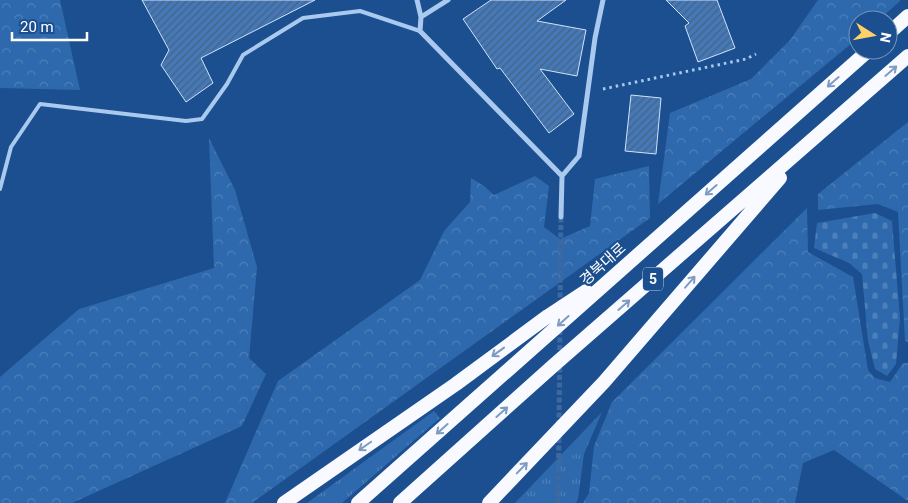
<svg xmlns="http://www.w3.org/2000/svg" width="908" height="503" viewBox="0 0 908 503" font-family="Roboto,'Noto Sans KR',sans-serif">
  <defs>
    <pattern id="grass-tufts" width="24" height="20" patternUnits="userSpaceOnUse" patternTransform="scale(1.25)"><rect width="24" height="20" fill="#2e69ad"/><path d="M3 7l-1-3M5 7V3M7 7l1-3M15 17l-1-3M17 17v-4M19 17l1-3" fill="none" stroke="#4d80b9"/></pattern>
    <pattern id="forest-crowns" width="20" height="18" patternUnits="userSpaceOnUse" patternTransform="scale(1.25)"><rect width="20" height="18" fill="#2e69ad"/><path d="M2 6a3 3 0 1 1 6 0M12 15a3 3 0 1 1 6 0" fill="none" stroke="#4d80b9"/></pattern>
    <pattern id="cemetery-stones" width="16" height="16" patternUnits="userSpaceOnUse" patternTransform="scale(1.25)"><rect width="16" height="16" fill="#2e69ad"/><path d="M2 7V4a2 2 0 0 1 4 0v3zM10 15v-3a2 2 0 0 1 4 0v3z" fill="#4d80b9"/></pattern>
    <pattern id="building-hatch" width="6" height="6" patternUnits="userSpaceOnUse" patternTransform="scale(1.25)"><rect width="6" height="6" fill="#4478b7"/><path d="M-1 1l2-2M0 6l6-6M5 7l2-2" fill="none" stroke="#486282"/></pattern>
  </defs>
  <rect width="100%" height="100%" fill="#1b4f8f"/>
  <!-- grass -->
  <path fill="url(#grass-tufts)" d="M 434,411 L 440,418 L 342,503 L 307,503 Z
    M 602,412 L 584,454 L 578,499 L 576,503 L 515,503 Z"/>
  <!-- forest -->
  <path fill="url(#forest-crowns)" d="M 0,0 L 60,0 L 80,90 L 0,88 Z
    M 818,0 L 901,0 L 879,20 L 858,20 L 858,38 L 658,204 L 670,113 L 751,79 L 790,40 Z
    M 908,122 L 908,342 L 905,341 L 898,212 L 878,204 L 818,210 L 818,194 Z
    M 209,138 L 235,190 L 257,267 L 249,358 L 266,374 L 242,426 L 72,503 L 0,503 L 0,377 L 79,309 L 214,268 Z
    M 649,166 L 650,218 L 252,503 L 225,503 L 278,381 L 420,280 L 444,231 L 470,202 L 471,178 L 484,186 L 494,195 L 535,176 L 549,186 L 544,227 L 560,239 L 590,226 L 595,179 Z
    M 807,208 L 808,252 L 853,277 L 868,370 L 875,378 L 890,382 L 903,363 L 908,363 L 908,501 L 834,450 L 803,463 L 795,503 L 583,503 L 589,493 L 594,446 L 612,402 Z"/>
  <!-- cemetery -->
  <path fill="url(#cemetery-stones)" d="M 875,213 L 892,221 L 900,318 L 896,364 L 887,376 L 875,369 L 868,341 L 862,274 L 849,263 L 814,248 L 817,223 Z"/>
  <!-- building -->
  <path fill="url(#building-hatch)" stroke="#cfe3fa" d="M 142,0 L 315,0 L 201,58 L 213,83 L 186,102 L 161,65 L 169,50 Z
    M 491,0 L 566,0 L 537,21 L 586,30 L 577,76 L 540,69 L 574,114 L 549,133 L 500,68 L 497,69 L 463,19 Z
    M 666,0 L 717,0 L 735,48 L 698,62 L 685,26 L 689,23 Z
    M 631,95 L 661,98 L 656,154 L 625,151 Z"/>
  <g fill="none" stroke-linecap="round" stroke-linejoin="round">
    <!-- minor-tunnel -->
    <path stroke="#3d69a0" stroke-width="5" stroke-dasharray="5 2.5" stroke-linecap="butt" d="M 560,305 L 561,217
      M 559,425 L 560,329
      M 558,503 L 559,434"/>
    <!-- path -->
    <path stroke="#a9c9ee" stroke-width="3" stroke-dasharray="2.5 4" stroke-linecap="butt" d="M 603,89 L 746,59 L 756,54"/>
    <!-- service -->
    <path stroke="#a9c9ee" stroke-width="4" d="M 0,189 L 11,147 L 40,104 L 186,121 L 202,119 L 227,84 L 243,55 L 303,18 L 360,11 L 420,31"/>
    <!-- minor -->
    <path stroke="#a9c9ee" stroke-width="5" d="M 417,0 L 421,17
      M 448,0 L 421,17 L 420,31 L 562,176 L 561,217
      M 562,176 L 579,156 L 595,38 L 603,0"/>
    <!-- trunk -->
    <path stroke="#f8faff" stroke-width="14" d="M 888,34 L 908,16
      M 284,503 L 456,384 L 548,316 L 586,291
      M 358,503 L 869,50
      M 400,503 L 554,365 L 908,56
      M 489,503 L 604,382 L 780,178"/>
  </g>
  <!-- one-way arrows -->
  <defs><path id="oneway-shaft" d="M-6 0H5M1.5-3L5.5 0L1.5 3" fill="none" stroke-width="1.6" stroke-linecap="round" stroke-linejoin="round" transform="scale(1.25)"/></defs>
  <g stroke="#7e9cc1">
    <use href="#oneway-shaft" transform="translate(891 71) rotate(-41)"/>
    <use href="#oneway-shaft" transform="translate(833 82) rotate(139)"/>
    <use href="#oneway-shaft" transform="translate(711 190) rotate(139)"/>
    <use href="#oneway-shaft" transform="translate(690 282) rotate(-49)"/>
    <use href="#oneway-shaft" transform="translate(624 305) rotate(-41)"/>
    <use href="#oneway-shaft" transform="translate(563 321) rotate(138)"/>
    <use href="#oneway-shaft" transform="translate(498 352) rotate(144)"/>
    <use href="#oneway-shaft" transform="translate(502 412) rotate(-42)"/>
    <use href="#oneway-shaft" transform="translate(442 429) rotate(138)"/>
    <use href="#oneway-shaft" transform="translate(365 446) rotate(145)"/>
    <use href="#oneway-shaft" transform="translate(522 468) rotate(-46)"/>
  </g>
  <g text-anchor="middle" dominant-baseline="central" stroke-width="4.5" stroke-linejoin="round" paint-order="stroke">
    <!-- shield labels -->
    <rect fill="#1b4f8f" stroke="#bbcadd" stroke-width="1" x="643" y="267.5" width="20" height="23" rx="4"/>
    <g font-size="14" font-weight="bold" fill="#fff">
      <text x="653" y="279">5</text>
    </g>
    <!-- street labels -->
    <g font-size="15" fill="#fff" stroke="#1b4f8f">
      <text transform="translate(603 264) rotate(-42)">경북대로</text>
    </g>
  </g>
  <!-- north arrow -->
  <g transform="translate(873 35) rotate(101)"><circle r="24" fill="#1b4f8f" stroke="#7695bc"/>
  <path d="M0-4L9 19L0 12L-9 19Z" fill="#ffd166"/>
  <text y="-8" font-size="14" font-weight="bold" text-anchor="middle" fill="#ffffff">N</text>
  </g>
  <!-- scale -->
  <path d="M12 32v8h75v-8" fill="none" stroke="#ffffff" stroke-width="2.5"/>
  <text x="20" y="32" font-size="15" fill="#ffffff" stroke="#1b4f8f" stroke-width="4" paint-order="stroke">20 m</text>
</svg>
